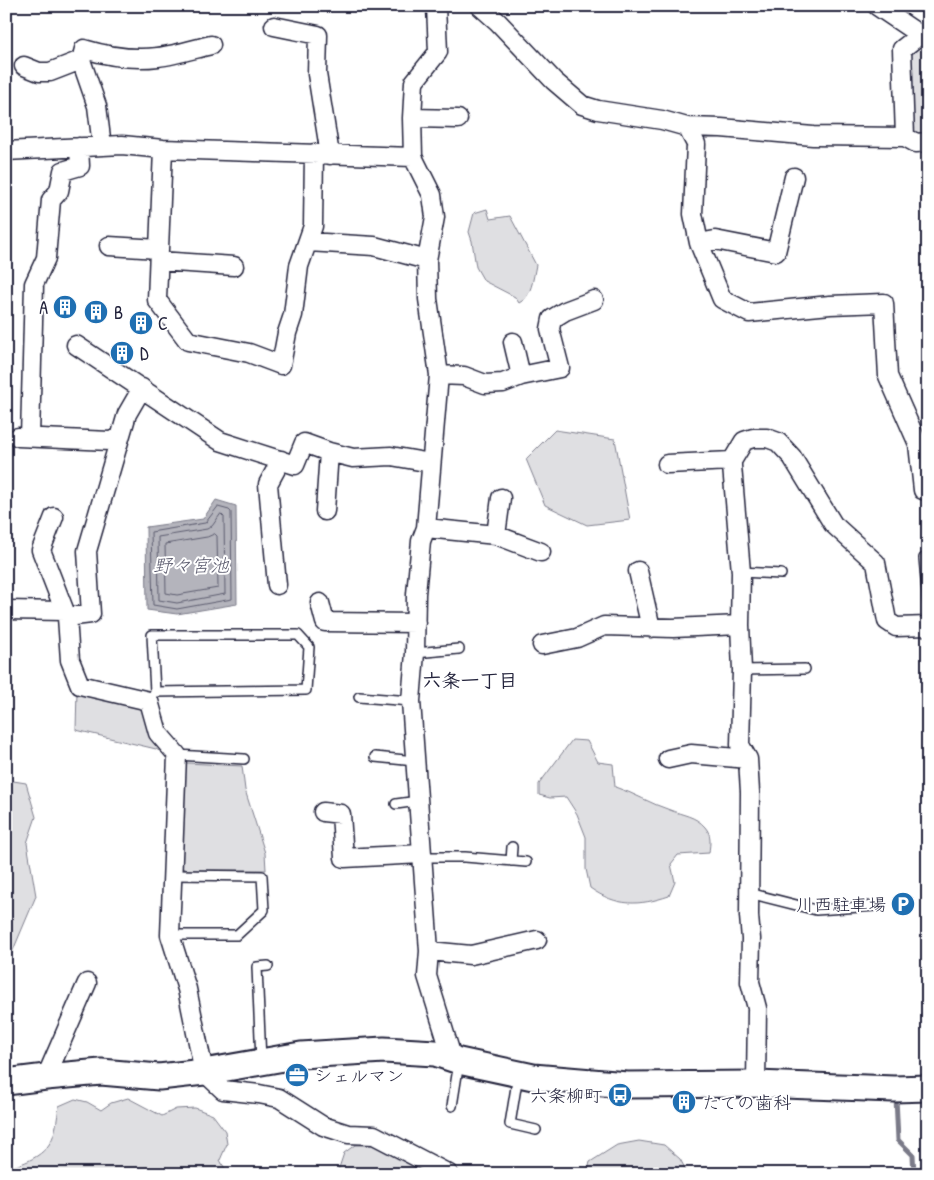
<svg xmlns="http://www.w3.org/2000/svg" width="934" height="1180" viewBox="0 0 934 1180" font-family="'Patrick Hand','Klee One',sans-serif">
  <rect width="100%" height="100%" fill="#fff"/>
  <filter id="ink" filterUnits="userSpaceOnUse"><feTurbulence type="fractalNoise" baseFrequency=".02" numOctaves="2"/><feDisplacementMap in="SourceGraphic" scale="10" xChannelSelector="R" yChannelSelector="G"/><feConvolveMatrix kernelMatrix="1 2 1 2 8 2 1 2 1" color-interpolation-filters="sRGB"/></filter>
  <g filter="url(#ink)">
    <!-- green -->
    <path fill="#dfdfe2" stroke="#80808e" d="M 928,36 L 928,141 L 905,136 L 903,49 Z
      M 487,209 L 490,219 L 510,216 L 536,265 C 533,278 532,297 519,303 L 515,297 L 484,281 L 476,267 L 472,241 L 469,232 L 474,213 Z
      M 555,430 L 615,439 L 630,520 L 587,525 L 545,505 L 526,459 Z
      M 77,689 L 144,705 L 168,756 L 156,749 L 76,730 Z
      M 572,740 L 587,741 L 598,762 L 613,764 L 615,787 C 634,793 651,804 670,810 C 682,815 696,816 705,827 C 712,835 710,843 709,853 L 678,855 L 671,864 L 675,882 L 669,896 C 639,906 617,907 590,888 L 586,869 L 586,837 L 577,814 L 566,797 L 550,798 L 539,795 L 539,784 Z
      M 187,763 L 242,766 L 245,790 L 265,853 L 266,870 L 186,870 L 179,866 L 184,765 Z
      M 7,780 L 26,783 L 36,817 L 27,843 L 36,896 L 6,967 Z
      M 75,1099 L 87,1102 L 101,1110 L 111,1103 L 128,1098 L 162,1116 L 176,1109 L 195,1108 L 213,1115 L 225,1131 L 227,1144 L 220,1160 L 228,1174 L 6,1174 L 6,1167 C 15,1167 21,1164 28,1161 C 55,1148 55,1133 59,1106 Z
      M 639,1141 L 664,1145 L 680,1159 L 688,1174 L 587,1174 L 590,1162 L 617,1145 Z
      M 355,1145 L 374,1145 L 435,1174 L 337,1174 L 344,1153 Z"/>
    <!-- water -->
    <path fill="#b4b4bc" stroke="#7a7a88" d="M 216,500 L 236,506 L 237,604 L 177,614 L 147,610 L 146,527 L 203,519 Z"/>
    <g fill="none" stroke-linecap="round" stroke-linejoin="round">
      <!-- shore -->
      <path stroke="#5c5c6f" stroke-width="1" d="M 218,507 L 229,510 L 231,512 L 232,599 L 177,609 L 153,605 L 151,532 L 205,523 Z
        M 221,514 L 224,517 L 225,594 L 177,603 L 159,600 L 158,537 L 207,529 L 212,526 Z
        M 215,534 L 217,536 L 218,588 L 177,595 L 166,593 L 165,544 L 207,537 Z"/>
      <!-- stream -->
      <path stroke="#7a7a88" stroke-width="5" d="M 893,1098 L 896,1098 L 898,1140 L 913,1155 L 914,1174"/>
      <!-- lane casing -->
      <g stroke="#22223b" stroke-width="12">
        <path id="lane" d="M 924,558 L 928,603
          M 741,572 L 781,574
          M 415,653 L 459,649
          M 742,670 L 805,669
          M 359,697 L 411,701
          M 149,701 L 155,692 L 152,635 L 298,635 L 309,647 L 306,690 L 155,692
          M 177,755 L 244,759
          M 375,757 L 415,761
          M 396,804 L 418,801
          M 423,857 L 465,857 L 526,862
          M 511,861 L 512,847
          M 749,893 L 816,910 L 875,906
          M 170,935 L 237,935 L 264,910 L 262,876 L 173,875
          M 261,1061 L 257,967 L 268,966
          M 518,1075 L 510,1124 L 536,1130
          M 452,1106 L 459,1062"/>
      </g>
      <!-- street casing -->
      <g stroke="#22223b" stroke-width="21">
        <path id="street" d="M 436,6 L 438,52 L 414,82 L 412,118 L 413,157 L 432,195 L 435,217 L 427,260 L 428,299 L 439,375 L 426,528 L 421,541 L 416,594 L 415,653 L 411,701 L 429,951 L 427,976 L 452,1057
          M 480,6 L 498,22 L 554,81 L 582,105 L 598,110 L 662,120 L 687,127 L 696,144 L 693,214 L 699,243 L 722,299 L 749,313 L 830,305 L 884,303 L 888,376 L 918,444 L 923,490 L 928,492
          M 877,6 L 920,35
          M 274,26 L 318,35 L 317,74 L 330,155
          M 81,60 L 97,106 L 102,146
          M 24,66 L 39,72 L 50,72 L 81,60 L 84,49 C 107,56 134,60 158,57 C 175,55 194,49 211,45
          M 412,118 L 458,119
          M 687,127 L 721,128 L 813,136 L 905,137 L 916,143 L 928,142
          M 905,137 L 902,49 L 920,35 L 928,34
          M 163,149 L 157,300 L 188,341 L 249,353 L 281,365 L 287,333 L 293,315 L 299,266 L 313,226 L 314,153
          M 6,151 L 122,145 L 163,149 L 413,157
          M 308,242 L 374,246 L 427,260
          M 699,243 L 715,240 L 776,252 L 794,177
          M 109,246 L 159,249
          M 159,261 L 234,266
          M 513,342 L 521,376
          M 76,345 L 220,441 L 295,465 L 304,443 L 329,452 L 353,458 L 391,456 L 431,463
          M 439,375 L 464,376 L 485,384 L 503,383 L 521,376 L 560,368 L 550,329 L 552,319 L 565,311 L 594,300
          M 18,437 L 110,441 L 119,438
          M 30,437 L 34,284 L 46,258 L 51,200 L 59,191 L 63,171 L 80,166 L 79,147
          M 667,464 L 732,461
          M 325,511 L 329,452
          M 54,517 L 41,550 L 67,617 L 70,660 L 80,685 L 149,701 L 158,733 L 177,755 L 170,935 L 187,989 L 204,1072 L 223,1090 L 259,1094 L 279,1098 L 323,1126 L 348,1134 L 374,1135 L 449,1174
          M 426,528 L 496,535 L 541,552
          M 496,535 L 501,498
          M 638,571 L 651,628
          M 277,585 L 268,484 L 281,460
          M 320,603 L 325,622 L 416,623
          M 6,610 L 64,611
          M 67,617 L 91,614 L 87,551 L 127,414 L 142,388
          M 542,645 L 577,638 L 604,626 L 673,628 L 740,625
          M 668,759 L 691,754 L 748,759
          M 323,812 L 341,814 L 344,858 L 422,854
          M 429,951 L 471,955 L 537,940
          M 46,1077 L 87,983
          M 756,1084 L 757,1008 L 750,982 L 751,939 L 749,916 L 750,792 L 748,759 L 740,745 L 742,670 L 740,625 L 741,572 L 732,466 L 732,461 L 744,441 L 753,438 L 767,438 L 778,442 L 792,457 L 833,524 L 876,563 L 887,621 L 896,627 L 928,626"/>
      </g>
      <!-- secondary casing -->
      <g stroke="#22223b" stroke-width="29">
        <path id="secondary" d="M 6,1082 L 46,1077 L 101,1072 L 159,1077 L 204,1072 L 301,1055 L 384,1050 L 435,1053 L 459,1061 L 533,1077 L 627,1085 L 756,1084 L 894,1089 L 928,1088"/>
      </g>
      <!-- lane -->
      <use href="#lane" stroke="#fff" stroke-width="9"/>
      <!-- street -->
      <use href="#street" stroke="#fff" stroke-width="18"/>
      <!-- secondary -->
      <use href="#secondary" stroke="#fff" stroke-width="25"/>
    </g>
  </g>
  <!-- icons -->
  <defs>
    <g id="building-disc" transform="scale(1.25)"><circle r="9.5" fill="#1f6fb2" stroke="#fff"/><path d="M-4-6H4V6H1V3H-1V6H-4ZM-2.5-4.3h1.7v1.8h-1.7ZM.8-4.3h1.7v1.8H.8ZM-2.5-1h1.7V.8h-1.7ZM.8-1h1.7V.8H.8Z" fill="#fff"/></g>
    <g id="parking-disc" transform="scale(1.25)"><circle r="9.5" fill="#1f6fb2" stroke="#fff"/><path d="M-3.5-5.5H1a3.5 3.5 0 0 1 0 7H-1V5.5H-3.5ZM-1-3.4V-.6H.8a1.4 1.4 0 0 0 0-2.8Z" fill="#fff"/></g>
    <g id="office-disc" transform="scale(1.25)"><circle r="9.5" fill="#1f6fb2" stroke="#fff"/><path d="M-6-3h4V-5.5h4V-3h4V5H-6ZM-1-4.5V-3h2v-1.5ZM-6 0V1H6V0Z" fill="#fff"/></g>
    <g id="bus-disc" transform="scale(1.25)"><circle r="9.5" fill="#1f6fb2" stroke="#fff"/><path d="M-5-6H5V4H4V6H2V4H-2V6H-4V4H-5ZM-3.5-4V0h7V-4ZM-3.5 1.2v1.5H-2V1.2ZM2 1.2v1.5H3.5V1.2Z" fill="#fff"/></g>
  </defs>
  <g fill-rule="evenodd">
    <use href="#building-disc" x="65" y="307"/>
    <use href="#building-disc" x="96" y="312"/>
    <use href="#building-disc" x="141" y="323"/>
    <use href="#building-disc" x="122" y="353"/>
    <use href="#parking-disc" x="903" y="904"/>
    <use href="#office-disc" x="297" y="1075"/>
    <use href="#bus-disc" x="620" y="1095"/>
    <use href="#building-disc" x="684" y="1102"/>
  </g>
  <g text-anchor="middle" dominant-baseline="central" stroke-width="4" stroke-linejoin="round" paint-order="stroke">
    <!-- poi labels -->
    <g font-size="18" fill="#22223b" stroke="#fff" text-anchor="start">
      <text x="48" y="307" text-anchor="end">A</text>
      <text x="114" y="312">B</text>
      <text x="158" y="323">C</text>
      <text x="140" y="353">D</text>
      <text x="886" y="904" text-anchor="end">川西駐車場</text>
      <text x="314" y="1075">シェルマン</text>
      <text x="602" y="1095" text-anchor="end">六条柳町</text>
      <text x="702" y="1102">たての歯科</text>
    </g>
    <!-- water labels -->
    <g font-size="19" font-style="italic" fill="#5c5c6f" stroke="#fff">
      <text x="191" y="565">野々宮池</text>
    </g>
    <!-- neighbourhood labels -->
    <g font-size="19" font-weight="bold" fill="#22223b" stroke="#fff">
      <text x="470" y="680">六条一丁目</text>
    </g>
  </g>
  <!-- margin -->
  <rect width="934" height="1180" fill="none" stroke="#fff" stroke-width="25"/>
  <rect x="12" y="12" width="909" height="1155" fill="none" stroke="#22223b" stroke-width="2" filter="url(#ink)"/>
</svg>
